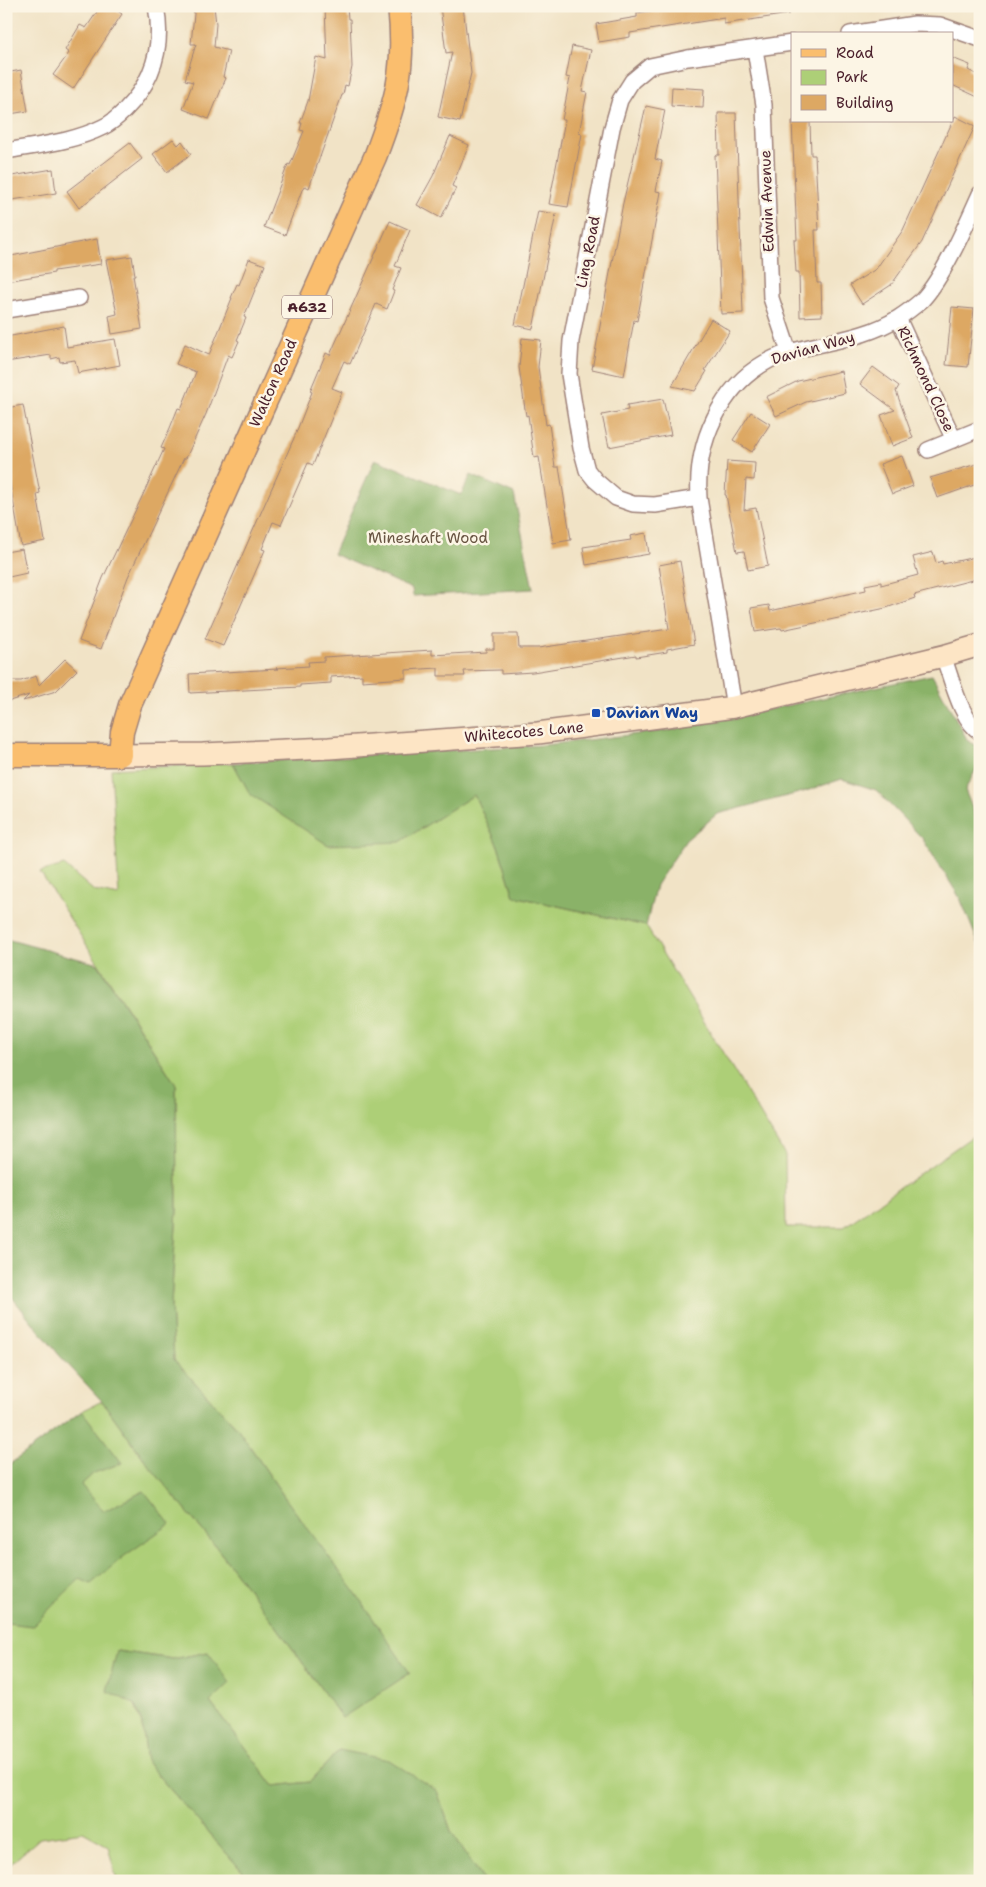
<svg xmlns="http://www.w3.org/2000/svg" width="986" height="1887" viewBox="0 0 986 1887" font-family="'Shantell Sans',sans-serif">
  <rect width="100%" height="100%" fill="#fcf5e5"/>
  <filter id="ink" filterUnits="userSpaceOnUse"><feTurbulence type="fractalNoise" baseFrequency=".02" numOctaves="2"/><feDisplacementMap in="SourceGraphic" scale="10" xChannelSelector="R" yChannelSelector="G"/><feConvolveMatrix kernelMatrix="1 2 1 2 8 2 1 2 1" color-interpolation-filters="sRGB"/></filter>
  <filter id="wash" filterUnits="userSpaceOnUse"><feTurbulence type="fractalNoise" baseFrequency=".0096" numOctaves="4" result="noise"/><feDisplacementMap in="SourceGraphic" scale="20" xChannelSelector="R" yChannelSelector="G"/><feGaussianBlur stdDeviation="1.12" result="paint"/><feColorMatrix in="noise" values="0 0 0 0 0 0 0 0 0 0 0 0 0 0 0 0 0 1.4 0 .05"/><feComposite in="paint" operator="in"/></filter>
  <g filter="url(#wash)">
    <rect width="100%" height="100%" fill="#f1e3c6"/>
    <!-- green -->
    <path fill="#adcf77" stroke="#7c7751" d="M 233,763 L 400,842 L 474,794 L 498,846 L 514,896 L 646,926 L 785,1155 L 786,1227 L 844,1227 L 980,1131 L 980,1881 L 484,1881 L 451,1831 L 437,1791 L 339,1750 L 310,1782 L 274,1786 L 210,1702 L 208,1652 L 173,1659 L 117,1651 L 143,1728 L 147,1763 L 251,1881 L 117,1881 L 108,1846 L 83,1832 L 40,1838 L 6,1868 L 6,1467 L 82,1411 L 102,1401 L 150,1467 L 217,1548 L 277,1627 L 342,1718 L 285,1498 L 238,1429 L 174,1360 L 171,1305 L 177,1210 L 176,1085 L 40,872 L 64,865 L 94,891 L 119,896 L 111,769 Z"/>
    <!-- forest -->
    <path fill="#8ab268" stroke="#6a684a" d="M 375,459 L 461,495 L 471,475 L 514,494 L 533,589 L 413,596 L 412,589 L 333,554 Z
      M 932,675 L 968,741 L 980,747 L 980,762 L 965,790 L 980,828 L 980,947 L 960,898 L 922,838 L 876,790 L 842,779 L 803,792 L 717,814 L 686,840 L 656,885 L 646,926 L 514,896 L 498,846 L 474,795 L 400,842 L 328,845 L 250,794 L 233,763 L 545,745 L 671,730 Z
      M 6,939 L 98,964 L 176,1085 L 177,1210 L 171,1305 L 174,1360 L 238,1429 L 285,1498 L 353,1589 L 410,1673 L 342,1718 L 277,1627 L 217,1548 L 150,1467 L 102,1401 L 60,1356 L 6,1290 Z
      M 82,1411 L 122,1463 L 94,1473 L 81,1485 L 104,1511 L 144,1491 L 170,1524 L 123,1557 L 91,1584 L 80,1579 L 65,1593 L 33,1626 L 6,1623 L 6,1467 Z
      M 117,1651 L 173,1659 L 208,1652 L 230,1683 L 210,1702 L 274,1786 L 310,1782 L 339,1750 L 389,1760 L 437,1791 L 451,1831 L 484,1881 L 251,1881 L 147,1763 L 143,1728 L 136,1705 L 107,1691 Z"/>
    <g id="blocks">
      <!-- building -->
      <path fill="#dda863" d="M 101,6 L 111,6 L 122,14 L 73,89 L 53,75 L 69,53 L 65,50 L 80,25 L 86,28 Z
        M 193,6 L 214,6 L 216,24 L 214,47 L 229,51 L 223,77 L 226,78 L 209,119 L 183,109 L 193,82 L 185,80 L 196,44 L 191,44 L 194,14 Z
        M 325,6 L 347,6 L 348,19 L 350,19 L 352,67 L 348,86 L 345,85 L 343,95 L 342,95 L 309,188 L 305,186 L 302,190 L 285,235 L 264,227 L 288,164 L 290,165 L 304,131 L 300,130 L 302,123 L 300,123 L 308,101 L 316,57 L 327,60 Z
        M 440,6 L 463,6 L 471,73 L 460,122 L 438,117 L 452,52 L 446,53 Z
        M 684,6 L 789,6 L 789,14 L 724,24 L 724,18 L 630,33 L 630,37 L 599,42 L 596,24 L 637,17 L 637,13 Z
        M 572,46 L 591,50 L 582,91 L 587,92 L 579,133 L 582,134 L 568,207 L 549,204 L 565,120 L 562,120 L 570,78 L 566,77 Z
        M 952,58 L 970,65 L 968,70 L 980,76 L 980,98 L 952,85 Z
        M 21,70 L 28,111 L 10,114 L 6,98 L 6,73 Z
        M 672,87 L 704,89 L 703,108 L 671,106 Z
        M 646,106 L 665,110 L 655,159 L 662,161 L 656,191 L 661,192 L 637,321 L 634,320 L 624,376 L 592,369 L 623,203 Z
        M 718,113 L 736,113 L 743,313 L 721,314 L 715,155 L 719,155 Z
        M 955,116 L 975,126 L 922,242 L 891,285 L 862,304 L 850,285 L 876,269 L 903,230 Z
        M 792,121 L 810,121 L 811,155 L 815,155 L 819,230 L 815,230 L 817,283 L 821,283 L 822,316 L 800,317 L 799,272 L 796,272 L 794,240 L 797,240 Z
        M 450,136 L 469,145 L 452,186 L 456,188 L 441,218 L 417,205 L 433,176 Z
        M 173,139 L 178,145 L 182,141 L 191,154 L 167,172 L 153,154 Z
        M 130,143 L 142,159 L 79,208 L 67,191 Z
        M 53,169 L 56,193 L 6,201 L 6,177 Z
        M 538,211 L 556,214 L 533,329 L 515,325 Z
        M 390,221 L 410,230 L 395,266 L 401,268 L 392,290 L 394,291 L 387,309 L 376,304 L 350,364 L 344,361 L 332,388 L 342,392 L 313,465 L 308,463 L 281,525 L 273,522 L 262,549 L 265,550 L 223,646 L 205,639 L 294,438 L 312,392 L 310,391 L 326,353 L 330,355 Z
        M 97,239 L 101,264 L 54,271 L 54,273 L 6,281 L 6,257 Z
        M 132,256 L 135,275 L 133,275 L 142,329 L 112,334 L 109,316 L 117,314 L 106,260 Z
        M 249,259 L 265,265 L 244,317 L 246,318 L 237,340 L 239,341 L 232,357 L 228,355 L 206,414 L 186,458 L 184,458 L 128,577 L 101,649 L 79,641 L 103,578 L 141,499 L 164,449 L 161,448 L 170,428 L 178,408 L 181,409 L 196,372 L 176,364 L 185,344 L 209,355 L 232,298 L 231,298 L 237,284 L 239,285 Z
        M 952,307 L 974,309 L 968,367 L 946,365 Z
        M 711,319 L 730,331 L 705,370 L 707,371 L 695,391 L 672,386 Z
        M 64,326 L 67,347 L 115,339 L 120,365 L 78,373 L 75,360 L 60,362 L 59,357 L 51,359 L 51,355 L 6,362 L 6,337 Z
        M 522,338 L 541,340 L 538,367 L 546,425 L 549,424 L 555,467 L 559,467 L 571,540 L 553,543 L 539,457 L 534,458 L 528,415 L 526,416 L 519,367 Z
        M 873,367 L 899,386 L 896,391 L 913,438 L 892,446 L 881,415 L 895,410 L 860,384 Z
        M 841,371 L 845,393 L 806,402 L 776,416 L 766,397 L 798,381 Z
        M 663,399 L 671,435 L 609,447 L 602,415 L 628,410 L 627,405 Z
        M 23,405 L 40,493 L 37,494 L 45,541 L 21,546 L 6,460 L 6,408 Z
        M 751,412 L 770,424 L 752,452 L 733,440 Z
        M 902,456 L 913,486 L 892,494 L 880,464 Z
        M 727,461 L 755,463 L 754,480 L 746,479 L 744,510 L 756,508 L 768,566 L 748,570 L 744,551 L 737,552 L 726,495 L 725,495 Z
        M 980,463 L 980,483 L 937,498 L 930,478 Z
        M 646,533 L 649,554 L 586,565 L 583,547 L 631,540 L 630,536 Z
        M 22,549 L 27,573 L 9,577 L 6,552 Z
        M 933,552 L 936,563 L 942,561 L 943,564 L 980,556 L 980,578 L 914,595 L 915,598 L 886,608 L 782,630 L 781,628 L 755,632 L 751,608 L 769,605 L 770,611 L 866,590 L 865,585 L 881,582 L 881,585 L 918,575 L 913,557 Z
        M 680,561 L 694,644 L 667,649 L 667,652 L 636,657 L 636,655 L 533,672 L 501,674 L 501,670 L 464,671 L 465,676 L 438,676 L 438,668 L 406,670 L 406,678 L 362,681 L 362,675 L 331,677 L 331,683 L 300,685 L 300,687 L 190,693 L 189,674 L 278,669 L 276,668 L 309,666 L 308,662 L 324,661 L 324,657 L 432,650 L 432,655 L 486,652 L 486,649 L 494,649 L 494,634 L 518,634 L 519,648 L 538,648 L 669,629 L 659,565 Z
        M 65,659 L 77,670 L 56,691 L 23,701 L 29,695 L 6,702 L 6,681 L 21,681 L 36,676 L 39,685 Z"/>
    </g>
  </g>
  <g filter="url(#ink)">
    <use href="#blocks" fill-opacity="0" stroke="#9e8178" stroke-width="1"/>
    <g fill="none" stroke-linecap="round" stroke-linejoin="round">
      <!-- street casing -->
      <g stroke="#9e8178" stroke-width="18">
        <path id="street" d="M 850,34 L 915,24 L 940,25 L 980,39
          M 755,49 L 764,105 L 771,298 L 789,352
          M 6,151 C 39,145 73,142 103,127 C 110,124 118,117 124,111 C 153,82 164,47 156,6
          M 6,310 L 79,298
          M 898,318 L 954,440
          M 928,450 L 977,430
          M 699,498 L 655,505 L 633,504 L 616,498 L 595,480 L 587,470 L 581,448 L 569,374 L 571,341 L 612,128 L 620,100 L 632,81 L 650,66 L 688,58 L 792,43
          M 943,656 C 951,676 961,721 980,732
          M 734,707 L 699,498 C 695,436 727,371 790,352 C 826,341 865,339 898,318 C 906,313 915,306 922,300 C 943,278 967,223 980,194"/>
      </g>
      <!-- secondary casing -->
      <g stroke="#9e8178" stroke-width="24">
        <path id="secondary" d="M 120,755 L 203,754 L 329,748 L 538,733 L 734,707 L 943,656 L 980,645"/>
      </g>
      <!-- primary casing -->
      <g stroke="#9e8178" stroke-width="25">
        <path id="primary" d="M 6,755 L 120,755 L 122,732 L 130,705 L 375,157 C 397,100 406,67 399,6"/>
      </g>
      <!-- street -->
      <use href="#street" stroke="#fff" stroke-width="15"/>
      <!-- secondary -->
      <use href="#secondary" stroke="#fde5c5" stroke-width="21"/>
      <!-- primary -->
      <use href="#primary" stroke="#fabe6e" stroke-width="22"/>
    </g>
  </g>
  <!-- markers -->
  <rect fill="#1a4fb4" stroke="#fcf5e5" stroke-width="2" x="591" y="708" width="10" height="10" rx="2.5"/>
  <g text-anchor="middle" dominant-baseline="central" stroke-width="5" stroke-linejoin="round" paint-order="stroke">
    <!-- shield labels -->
    <rect fill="#fcf5e5" stroke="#7f5f63" stroke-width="1" x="282" y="295.5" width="50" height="23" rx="4"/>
    <g font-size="14" font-weight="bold" fill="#4a1f2b">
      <text x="307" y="307">A632</text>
    </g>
    <!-- street labels -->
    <g font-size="15" fill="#4a1f2b" stroke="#fcf5e5">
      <text transform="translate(767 201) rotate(-92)">Edwin Avenue</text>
      <text transform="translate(588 252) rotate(-79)">Ling Road</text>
      <text transform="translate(813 348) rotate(-16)">Davian Way</text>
      <text transform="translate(926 379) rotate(65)">Richmond Close</text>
      <text transform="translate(273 383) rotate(-66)">Walton Road</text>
      <text transform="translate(524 732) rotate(-5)">Whitecotes Lane</text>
    </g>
    <!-- park labels -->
    <g font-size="15" fill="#685442" stroke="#fcf5e5">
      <text x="428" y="538">Mineshaft Wood</text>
    </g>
    <!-- transit labels -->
    <g font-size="15" font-weight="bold" fill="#164399" stroke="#fcf5e5" text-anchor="start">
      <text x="606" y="713">Davian Way</text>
    </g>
  </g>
  <!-- margin -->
  <rect width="986" height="1887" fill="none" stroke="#fcf5e5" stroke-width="25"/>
  <!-- legend -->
  <rect x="791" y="32" width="162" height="90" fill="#fcf5e5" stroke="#b59f9b"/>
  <rect x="801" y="49" width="25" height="8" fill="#fabe6e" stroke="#b59f9b"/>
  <text x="836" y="58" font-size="15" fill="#4a1f2b">Road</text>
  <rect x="801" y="70" width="25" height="15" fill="#adcf77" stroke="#b59f9b"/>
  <text x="836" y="82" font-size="15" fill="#4a1f2b">Park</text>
  <rect x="801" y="95" width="25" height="15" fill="#dda863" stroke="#b59f9b"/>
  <text x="836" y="108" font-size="15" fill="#4a1f2b">Building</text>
</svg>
